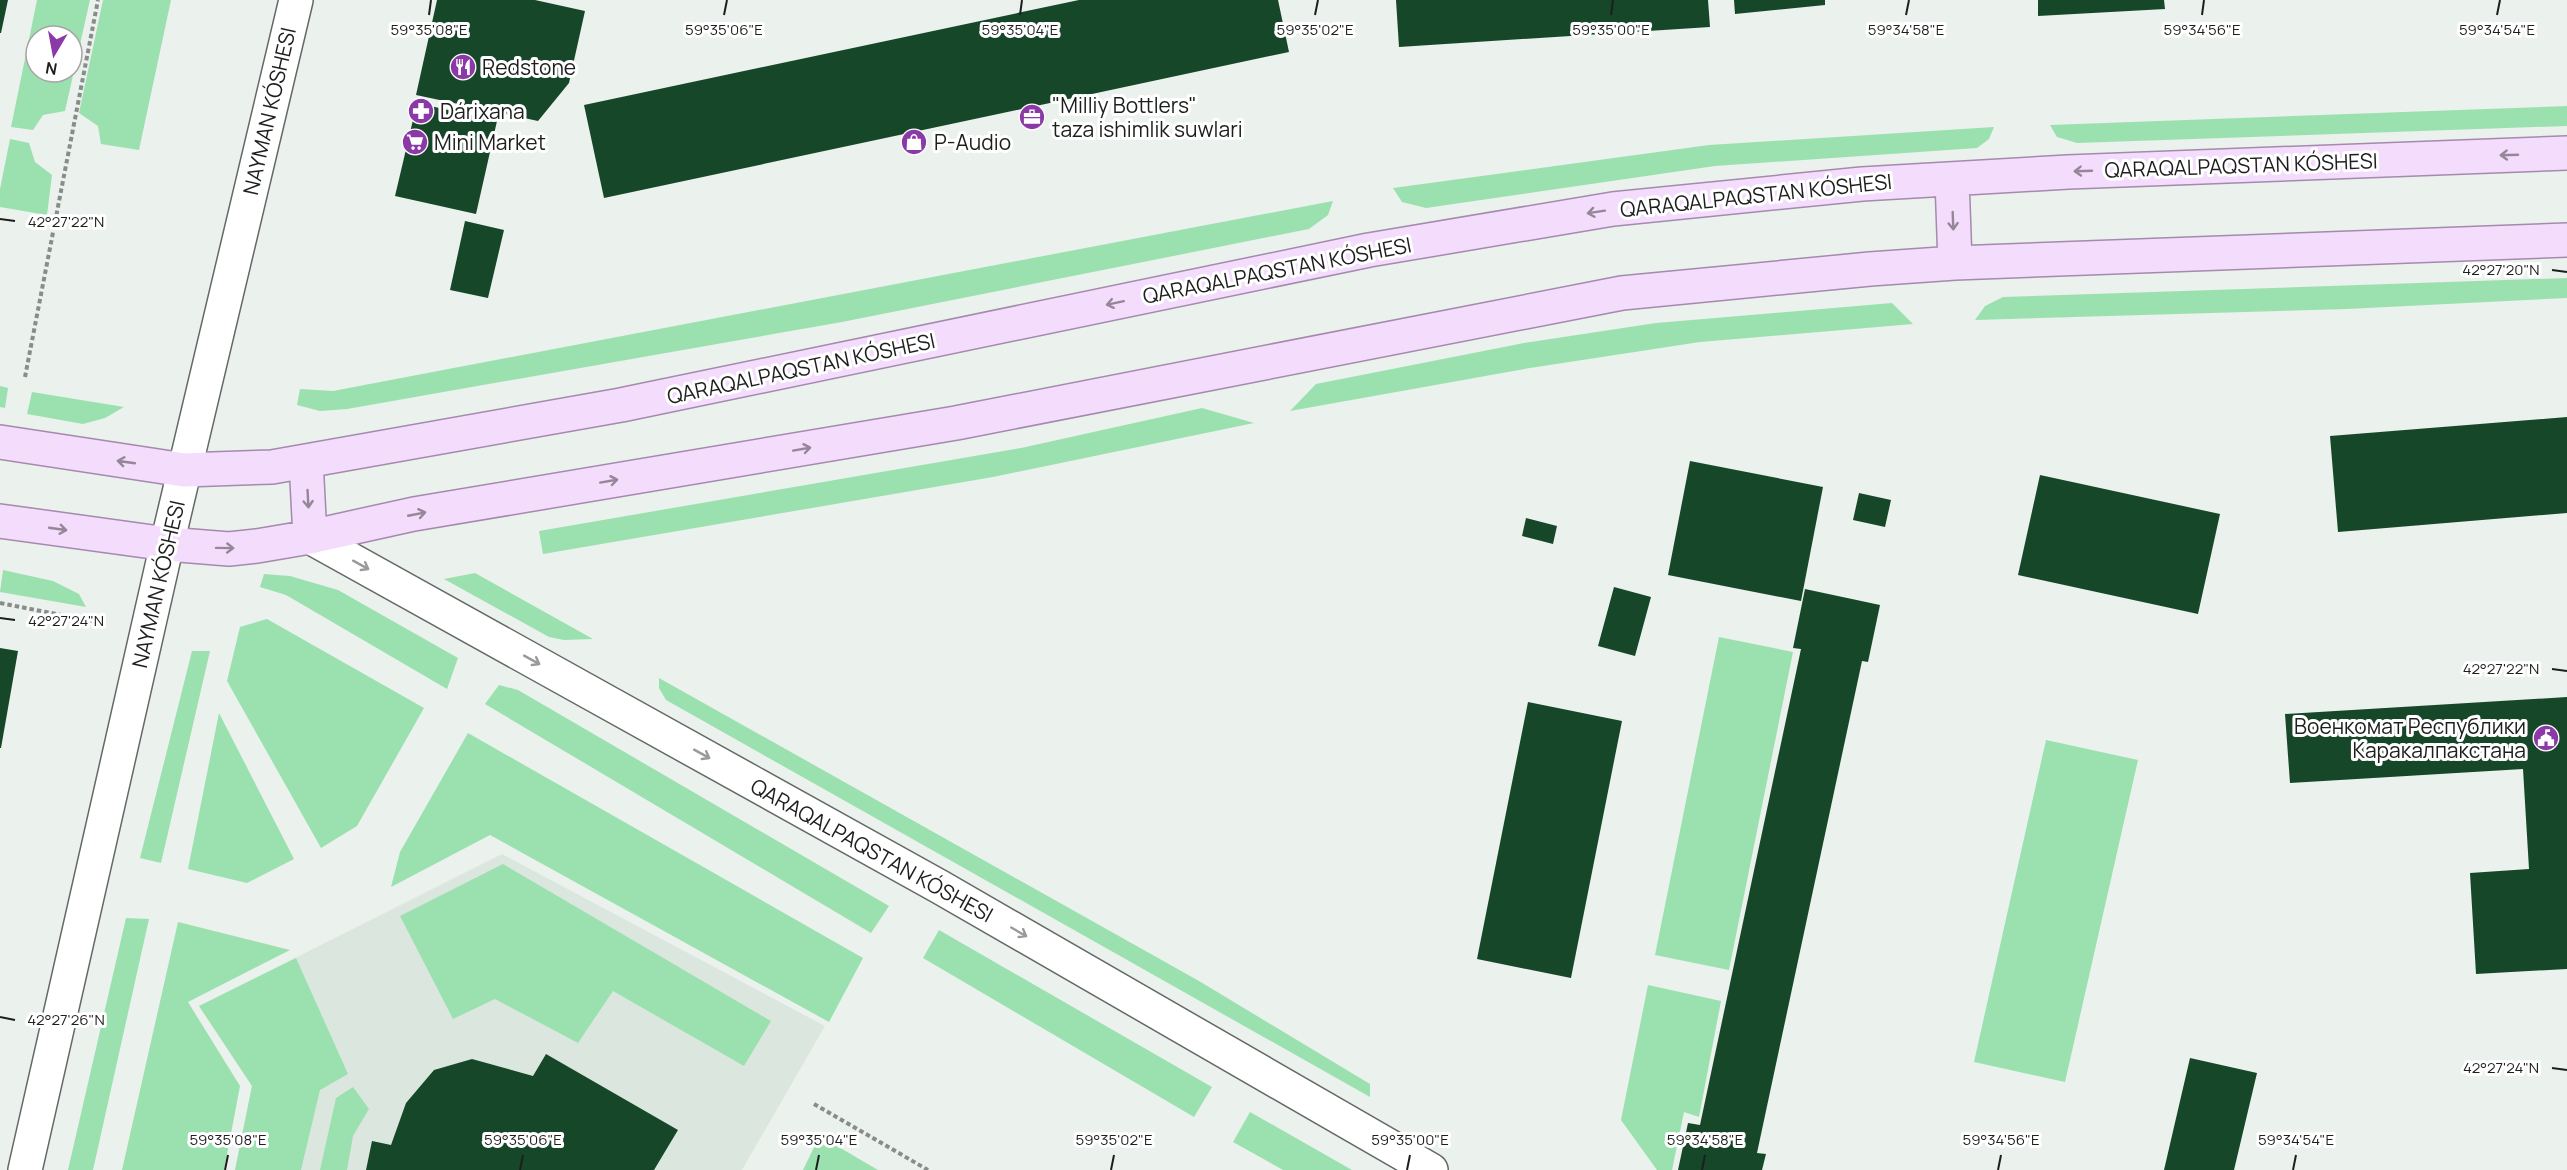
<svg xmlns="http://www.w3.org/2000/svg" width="2567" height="1170" viewBox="0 0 2567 1170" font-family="Manrope,sans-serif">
  <rect width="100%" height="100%" fill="#ebf1ec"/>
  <!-- built -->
  <path fill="#dbe7de" d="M 502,854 L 825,1026 L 742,1170 L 235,1170 L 252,1086 L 199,1006 Z"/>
  <!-- green -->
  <path fill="#9be1b0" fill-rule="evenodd" d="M 37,0 L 90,0 L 65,111 L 43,115 L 33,130 L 11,127 ZM 36,36 L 72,36 L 72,72 L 36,72 Z
    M 103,0 L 171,0 L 139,150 L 101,144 L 98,126 L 79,113 Z
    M 2567,106 L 2567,126 L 2077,143 L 2057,137 L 2050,125 Z
    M 1994,127 L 1989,139 L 1977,148 L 1715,166 L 1426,208 L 1402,202 L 1393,188 L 1709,145 Z
    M 10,139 L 29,143 L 35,162 L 52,175 L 47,215 L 0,207 L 0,189 Z
    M 1333,201 L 1328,215 L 1309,229 L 842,322 L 347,409 L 320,411 L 297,405 L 300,389 L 333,391 Z
    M 2567,278 L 2567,298 L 2347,309 L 1975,320 L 1985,306 L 2003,297 Z
    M 1892,303 L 1913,324 L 1700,342 L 1530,368 L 1290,411 L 1316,384 L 1524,343 L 1656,323 Z
    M 0,386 L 8,388 L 5,408 L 0,407 Z
    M 32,392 L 124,407 L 105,418 L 83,424 L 27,414 Z
    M 1202,408 L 1254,423 L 993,477 L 543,554 L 539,531 L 1021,448 Z
    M 3,570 L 53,581 L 79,594 L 86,607 L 0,592 Z
    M 475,573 L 593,639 L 564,640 L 549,637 L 444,579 Z
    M 264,574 L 290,576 L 338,590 L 458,658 L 447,689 L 286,595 L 260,587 Z
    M 267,619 L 424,708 L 357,826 L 321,848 L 227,681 L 240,627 Z
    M 1719,637 L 1793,652 L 1729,970 L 1655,955 Z
    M 192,651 L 210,651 L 161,863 L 140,858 Z
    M 659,678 L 1199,981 L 1370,1084 L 1370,1097 L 666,700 L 659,688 Z
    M 499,685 L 518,690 L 889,906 L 871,933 L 485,704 Z
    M 219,713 L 294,859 L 247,883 L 188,869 Z
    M 468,733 L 863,958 L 829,1022 L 490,835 L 391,887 L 400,852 Z
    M 2046,740 L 2138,760 L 2065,1082 L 1974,1062 Z
    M 503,864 L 771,1021 L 744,1066 L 613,991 L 578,1043 L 495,999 L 453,1019 L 400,916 Z
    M 126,918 L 149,919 L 93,1170 L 68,1170 Z
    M 178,922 L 290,950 L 188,1002 L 240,1086 L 224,1170 L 122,1170 Z
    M 939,930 L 1212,1087 L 1194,1117 L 923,958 Z
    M 296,958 L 348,1074 L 320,1090 L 301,1170 L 235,1170 L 252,1086 L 199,1006 Z
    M 1648,985 L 1721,1001 L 1699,1117 L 1684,1112 L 1672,1170 L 1657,1170 L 1621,1120 Z
    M 353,1087 L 369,1109 L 353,1136 L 347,1170 L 320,1170 L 336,1098 Z
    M 1250,1112 L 1352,1170 L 1283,1170 L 1233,1142 Z
    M 820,1135 L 820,1136 L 878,1170 L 803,1170 Z"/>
  <!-- building -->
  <path fill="#174729" d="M 0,0 L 8,0 L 1,33 L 0,33 Z
    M 437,0 L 535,0 L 585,11 L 569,83 L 538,121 L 416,95 Z
    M 1079,0 L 1278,0 L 1289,52 L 604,198 L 584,105 Z
    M 1396,0 L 1708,0 L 1710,27 L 1399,47 Z
    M 1734,0 L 1825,0 L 1825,5 L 1735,14 Z
    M 2038,0 L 2164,0 L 2165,9 L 2038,16 Z
    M 417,103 L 497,121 L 476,214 L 395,196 Z
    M 465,221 L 504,230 L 488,298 L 450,290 Z
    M 2567,417 L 2567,513 L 2338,532 L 2330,436 Z
    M 1690,461 L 1823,487 L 1801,601 L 1668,575 Z
    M 2040,475 L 2220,514 L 2198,614 L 2018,575 Z
    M 1859,493 L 1891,500 L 1885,527 L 1853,520 Z
    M 1526,518 L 1557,526 L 1553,544 L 1522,536 Z
    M 1614,587 L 1651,597 L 1635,656 L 1598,646 Z
    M 1805,589 L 1880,605 L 1868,662 L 1862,661 L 1757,1153 L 1766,1154 L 1762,1170 L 1678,1170 L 1688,1123 L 1700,1125 L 1801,649 L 1793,648 Z
    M 0,648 L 18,651 L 1,748 L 0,748 Z
    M 2567,697 L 2567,969 L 2476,974 L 2470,873 L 2529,869 L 2523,769 L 2290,783 L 2285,714 Z
    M 1528,702 L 1622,721 L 1571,978 L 1477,959 Z
    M 546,1054 L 678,1130 L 654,1170 L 366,1170 L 372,1141 L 391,1145 L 406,1103 L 434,1070 L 472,1059 L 533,1076 Z
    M 2190,1058 L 2257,1073 L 2234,1170 L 2164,1170 Z"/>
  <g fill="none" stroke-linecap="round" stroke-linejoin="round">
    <!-- secondary casing -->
    <g stroke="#646966" stroke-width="36">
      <path id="secondary" d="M 310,537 L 940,887 L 1431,1170
        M 25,1170 L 167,544 L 296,0"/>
    </g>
    <!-- primary casing -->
    <g stroke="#a48aad" stroke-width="36">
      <path id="primary" d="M 1952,179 L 1955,263
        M 0,442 L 184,470 L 272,467 L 621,405 L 1369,250 L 1613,209 L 1862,184 L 2068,172 L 2567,153
        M 306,461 L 310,537
        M 0,521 L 167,544 L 229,549 L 257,546 L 310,537 L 414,514 L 956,423 L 1622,293 L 1870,269 L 1955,263 L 2567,240"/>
    </g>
    <!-- path -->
    <path stroke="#898d8a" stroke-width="4" stroke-dasharray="4.5 3" stroke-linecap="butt" d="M 25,377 L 98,0
      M 0,603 L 92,621
      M 814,1104 L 928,1170"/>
    <!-- secondary -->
    <use href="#secondary" stroke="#fff" stroke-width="33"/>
    <!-- primary -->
    <use href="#primary" stroke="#f4dcfc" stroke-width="33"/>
  </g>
  <!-- one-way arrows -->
  <defs><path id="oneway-shaft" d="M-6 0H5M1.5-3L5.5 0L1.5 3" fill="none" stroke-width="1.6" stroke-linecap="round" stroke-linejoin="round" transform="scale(1.5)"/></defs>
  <g stroke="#938798">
    <use href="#oneway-shaft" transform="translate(2509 155) rotate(178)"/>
    <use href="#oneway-shaft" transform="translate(2083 171) rotate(178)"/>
    <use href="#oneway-shaft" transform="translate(1596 212) rotate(171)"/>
    <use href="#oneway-shaft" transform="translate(1953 221) rotate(88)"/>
    <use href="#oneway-shaft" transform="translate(1115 303) rotate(168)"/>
    <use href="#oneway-shaft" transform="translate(802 449) rotate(-10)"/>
    <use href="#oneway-shaft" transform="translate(126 462) rotate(-172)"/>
    <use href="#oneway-shaft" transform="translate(609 481) rotate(-10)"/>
    <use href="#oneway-shaft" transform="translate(308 499) rotate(87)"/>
    <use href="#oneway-shaft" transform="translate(417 514) rotate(-11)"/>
    <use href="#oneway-shaft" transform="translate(58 529) rotate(8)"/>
    <use href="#oneway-shaft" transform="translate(225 548) rotate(1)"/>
  </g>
  <g stroke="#999a99">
    <use href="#oneway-shaft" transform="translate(361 565) rotate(29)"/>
    <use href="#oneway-shaft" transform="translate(532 660) rotate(29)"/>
    <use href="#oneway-shaft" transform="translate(702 754) rotate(29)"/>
    <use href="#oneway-shaft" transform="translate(1019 932) rotate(30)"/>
  </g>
  <!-- ticks -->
  <path fill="none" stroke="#1d1f1d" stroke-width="2" d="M 429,15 L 431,0M 724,15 L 727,0M 1020,15 L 1022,0M 1315,15 L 1318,0M 1611,15 L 1613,0M 1906,15 L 1909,0M 2202,15 L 2204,0M 2497,15 L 2500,0M 0,219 L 15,221M 2552,270 L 2567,272M 0,618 L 15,620M 2552,669 L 2567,671M 0,1017 L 15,1020M 2552,1068 L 2567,1070M 225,1170 L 228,1155M 520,1170 L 523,1155M 816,1170 L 819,1155M 1111,1170 L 1114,1155M 1407,1170 L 1410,1155M 1702,1170 L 1705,1155M 1998,1170 L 2001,1155M 2293,1170 L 2296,1155"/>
  <!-- icons -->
  <defs>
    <g id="restaurant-disc" transform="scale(1.35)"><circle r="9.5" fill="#8c39a8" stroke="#fff"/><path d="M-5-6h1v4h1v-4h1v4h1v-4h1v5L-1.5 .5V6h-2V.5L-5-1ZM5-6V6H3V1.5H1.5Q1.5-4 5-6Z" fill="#fff"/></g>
    <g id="pharmacy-disc" transform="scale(1.35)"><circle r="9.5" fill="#8c39a8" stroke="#fff"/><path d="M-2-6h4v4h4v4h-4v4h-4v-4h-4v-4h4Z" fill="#fff"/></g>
    <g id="office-disc" transform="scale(1.35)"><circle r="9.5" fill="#8c39a8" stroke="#fff"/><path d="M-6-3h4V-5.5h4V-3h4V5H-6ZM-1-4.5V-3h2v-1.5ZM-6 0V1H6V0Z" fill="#fff"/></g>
    <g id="supermarket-disc" transform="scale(1.35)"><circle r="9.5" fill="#8c39a8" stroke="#fff"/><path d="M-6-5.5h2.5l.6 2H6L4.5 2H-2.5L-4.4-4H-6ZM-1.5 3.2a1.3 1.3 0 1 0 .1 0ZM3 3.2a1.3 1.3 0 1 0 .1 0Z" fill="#fff"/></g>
    <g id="shop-disc" transform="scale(1.35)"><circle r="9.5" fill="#8c39a8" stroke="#fff"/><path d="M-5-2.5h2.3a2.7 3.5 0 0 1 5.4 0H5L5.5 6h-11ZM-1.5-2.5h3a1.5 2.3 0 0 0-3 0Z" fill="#fff"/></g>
    <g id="civic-disc" transform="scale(1.35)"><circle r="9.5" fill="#8c39a8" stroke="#fff"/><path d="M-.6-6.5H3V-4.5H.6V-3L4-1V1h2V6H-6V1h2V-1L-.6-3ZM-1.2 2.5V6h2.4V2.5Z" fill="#fff"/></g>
  </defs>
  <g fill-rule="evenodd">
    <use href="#restaurant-disc" x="463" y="67"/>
    <use href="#pharmacy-disc" x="421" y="111"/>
    <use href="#office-disc" x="1032" y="117"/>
    <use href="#supermarket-disc" x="415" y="142"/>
    <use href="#shop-disc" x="914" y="142"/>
    <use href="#civic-disc" x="2546" y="738"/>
  </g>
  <g text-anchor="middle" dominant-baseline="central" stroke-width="6" stroke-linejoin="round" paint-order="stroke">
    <!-- poi labels -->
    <g font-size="21" fill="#1d1f1d" stroke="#fff" text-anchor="start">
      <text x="482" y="67">Redstone</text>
      <text x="1052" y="105">"Milliy Bottlers"<tspan x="1052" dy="24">taza ishimlik suwlari</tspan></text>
      <text x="440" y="111">Dárixana</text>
      <text x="434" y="142">Mini Market</text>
      <text x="934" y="142">P-Audio</text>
      <text x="2526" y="726" text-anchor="end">Военкомат Республики<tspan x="2526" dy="24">Каракалпакстана</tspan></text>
    </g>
    <!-- street labels -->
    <g font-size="21" fill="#1d1f1d" stroke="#fff">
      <text transform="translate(269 111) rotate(-77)">NAYMAN KÓSHESI</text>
      <text transform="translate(2241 165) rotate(-2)">QARAQALPAQSTAN KÓSHESI</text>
      <text transform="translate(1756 195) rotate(-6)">QARAQALPAQSTAN KÓSHESI</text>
      <text transform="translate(1277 270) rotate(-11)">QARAQALPAQSTAN KÓSHESI</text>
      <text transform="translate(801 368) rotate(-12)">QARAQALPAQSTAN KÓSHESI</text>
      <text transform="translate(158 584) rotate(-77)">NAYMAN KÓSHESI</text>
      <text transform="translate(872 850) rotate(29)">QARAQALPAQSTAN KÓSHESI</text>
    </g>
  </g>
  <g font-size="15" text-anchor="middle" fill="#1d1f1d" stroke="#fff" stroke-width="6" stroke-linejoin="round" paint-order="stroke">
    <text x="429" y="35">59°35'08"E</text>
    <text x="724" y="35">59°35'06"E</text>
    <text x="1020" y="35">59°35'04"E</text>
    <text x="1315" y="35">59°35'02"E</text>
    <text x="1611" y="35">59°35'00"E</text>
    <text x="1906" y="35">59°34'58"E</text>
    <text x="2202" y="35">59°34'56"E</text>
    <text x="2497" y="35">59°34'54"E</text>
    <text x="66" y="227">42°27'22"N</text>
    <text x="2501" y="275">42°27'20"N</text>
    <text x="66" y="626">42°27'24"N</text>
    <text x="2501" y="674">42°27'22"N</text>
    <text x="66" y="1025">42°27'26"N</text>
    <text x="2501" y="1073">42°27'24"N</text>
    <text x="228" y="1145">59°35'08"E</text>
    <text x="523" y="1145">59°35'06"E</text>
    <text x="819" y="1145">59°35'04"E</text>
    <text x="1114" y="1145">59°35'02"E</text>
    <text x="1410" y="1145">59°35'00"E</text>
    <text x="1705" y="1145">59°34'58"E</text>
    <text x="2001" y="1145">59°34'56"E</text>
    <text x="2296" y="1145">59°34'54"E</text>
  </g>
  <!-- north arrow -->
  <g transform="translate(54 54) rotate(190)"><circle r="28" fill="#ffffff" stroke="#a5a5a5" stroke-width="1.5"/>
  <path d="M0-4.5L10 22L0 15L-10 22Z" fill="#8c39a8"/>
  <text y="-9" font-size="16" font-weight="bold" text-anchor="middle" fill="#1d1f1d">N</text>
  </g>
</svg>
